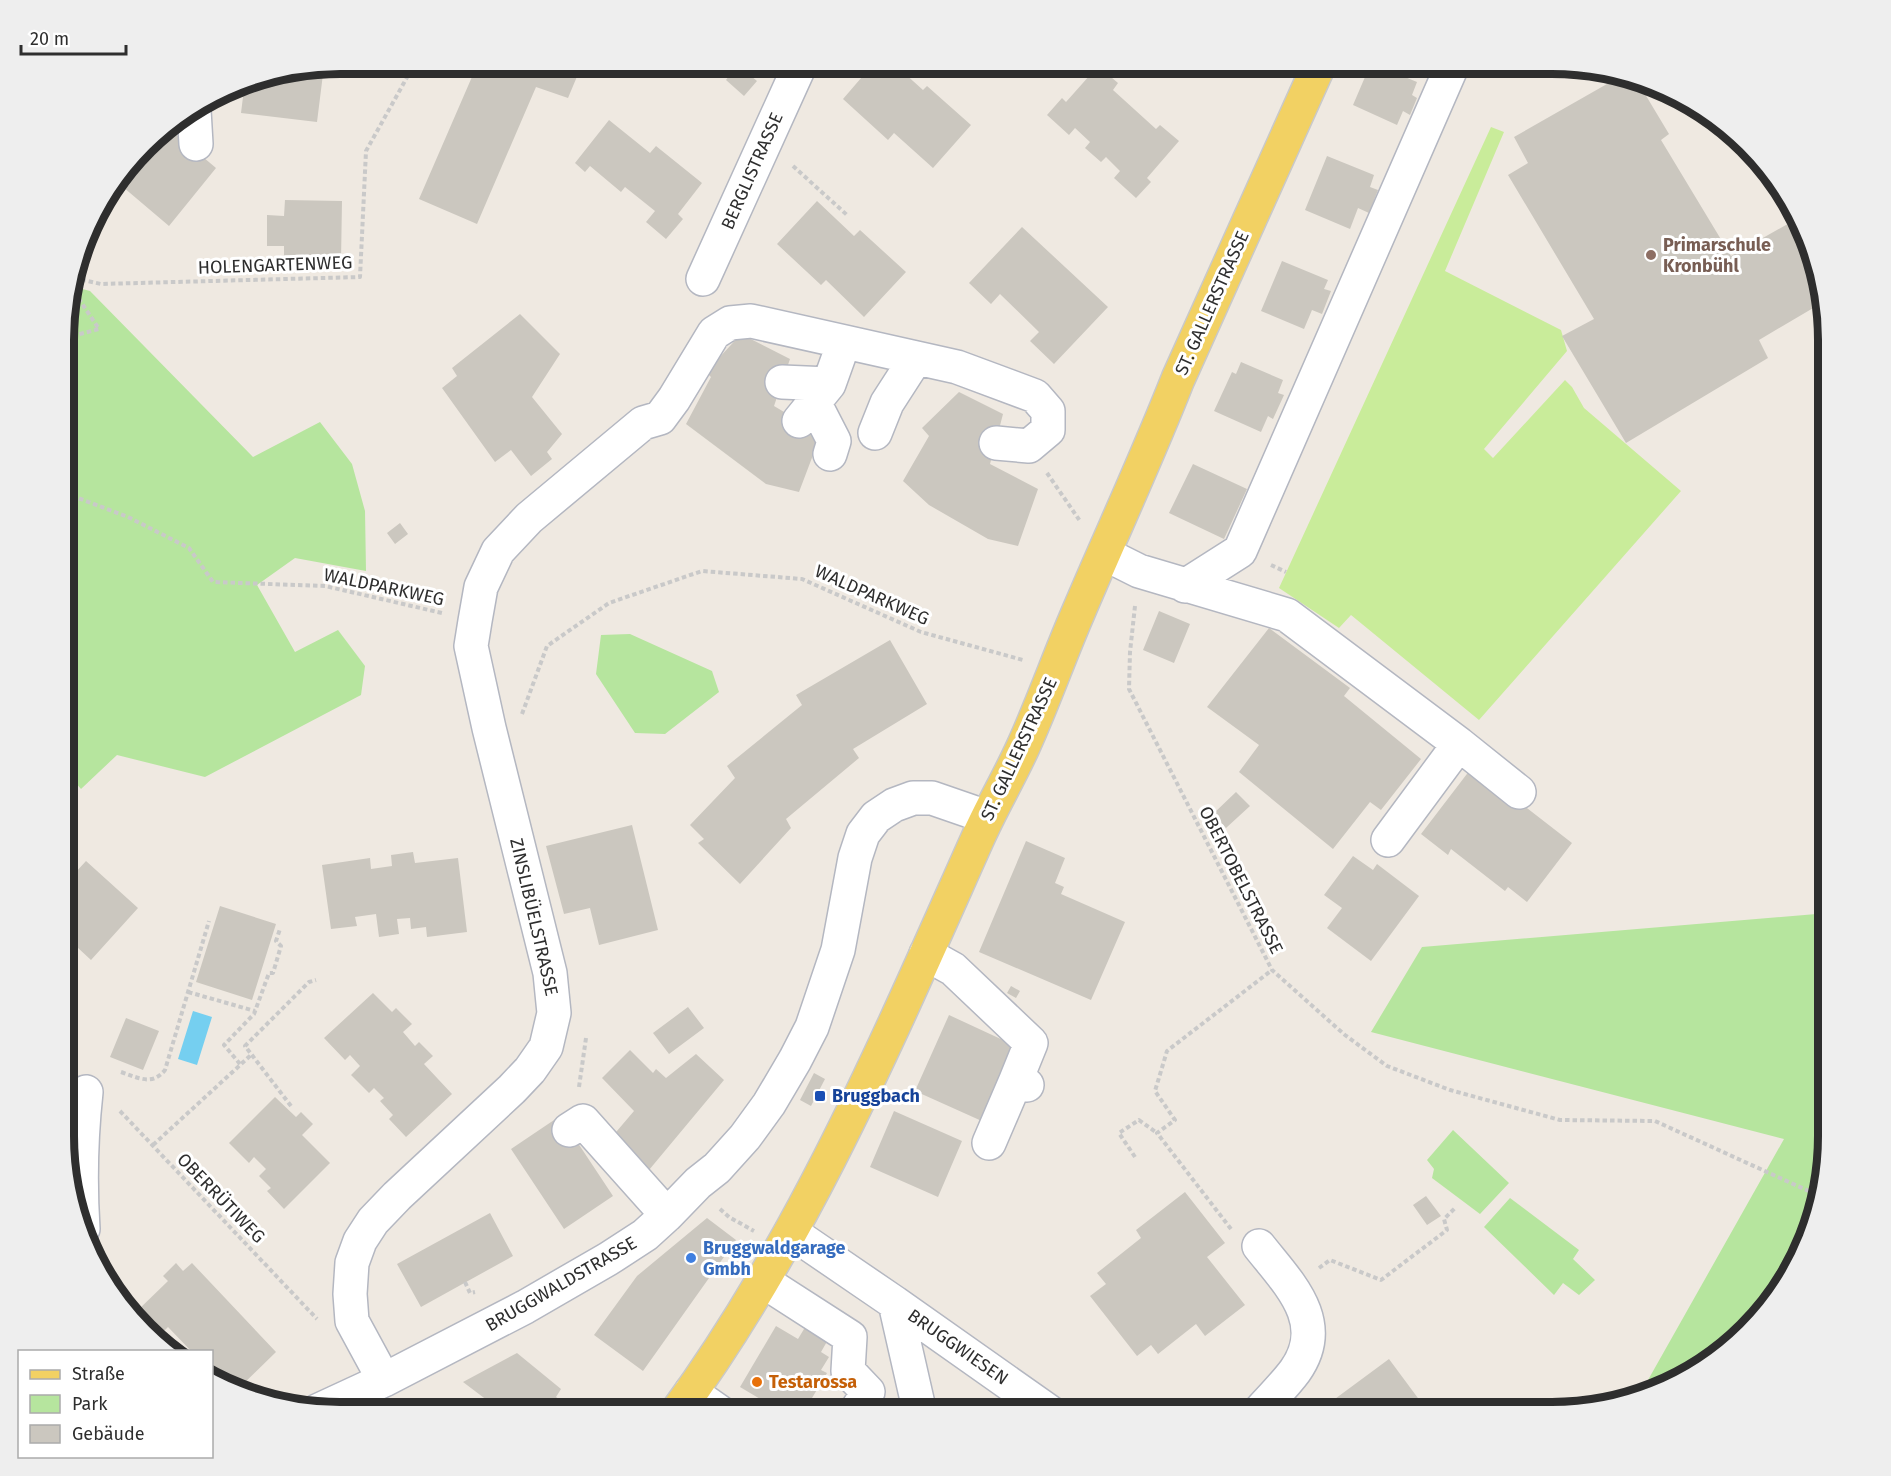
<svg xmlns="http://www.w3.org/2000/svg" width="1891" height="1476" viewBox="0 0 1891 1476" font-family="'Fira Sans',sans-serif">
  <rect width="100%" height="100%" fill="#efe9e1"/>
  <!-- green -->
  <path fill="#b6e59e" d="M 71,286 L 90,291 L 253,457 L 320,422 L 352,464 L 365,511 L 366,571 L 295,558 L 257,585 L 295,652 L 338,630 L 365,666 L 361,695 L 205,777 L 117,755 L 81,789 L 64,769 L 65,303 Z
    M 630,634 L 712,671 L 719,692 L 665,734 L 635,733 L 596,674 L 601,635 Z
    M 1828,913 L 1827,1155 L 1807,1243 L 1759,1319 L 1658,1392 L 1639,1396 L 1784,1139 L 1371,1032 L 1422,947 Z
    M 1453,1130 L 1509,1183 L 1480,1214 L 1432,1178 L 1434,1169 L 1427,1160 Z
    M 1510,1198 L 1579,1250 L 1573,1259 L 1595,1280 L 1579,1295 L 1563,1283 L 1554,1295 L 1484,1227 Z"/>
  <!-- pitch -->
  <path fill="#c9ec9a" d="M 1491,127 L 1504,132 L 1445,271 L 1561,330 L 1567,351 L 1484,449 L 1493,458 L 1565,380 L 1572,387 L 1584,408 L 1681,491 L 1479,720 L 1351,615 L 1339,628 L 1279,588 Z"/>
  <!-- water -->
  <path fill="#75cff0" d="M 193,1011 L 212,1017 L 197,1065 L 178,1059 Z"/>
  <!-- building -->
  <path fill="#cbc7bf" d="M 478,63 L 571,63 L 581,67 L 568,98 L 536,87 L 477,224 L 419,199 Z
    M 719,63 L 762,63 L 751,76 L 757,81 L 744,96 L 726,80 L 731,73 Z
    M 874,63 L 893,63 L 923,90 L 927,86 L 971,125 L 933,168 L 894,133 L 888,140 L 843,99 Z
    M 1371,63 L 1417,82 L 1412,95 L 1417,98 L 1410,115 L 1403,111 L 1397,125 L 1353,105 Z
    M 324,66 L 317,122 L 241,113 L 245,81 L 250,78 L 263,80 L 264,75 Z
    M 1098,66 L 1118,83 L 1113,90 L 1156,129 L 1160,125 L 1179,141 L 1147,178 L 1151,182 L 1136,198 L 1114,178 L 1120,171 L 1106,157 L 1101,162 L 1085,148 L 1090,142 L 1075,128 L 1069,135 L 1047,115 L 1062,98 L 1066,102 Z
    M 1621,76 L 1636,79 L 1669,134 L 1661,140 L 1731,256 L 1800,217 L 1820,304 L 1759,340 L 1768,358 L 1626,443 L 1562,336 L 1594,319 L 1508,175 L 1528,163 L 1514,137 Z
    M 609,120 L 650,153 L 656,146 L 702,183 L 678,214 L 683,219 L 666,239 L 646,222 L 655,211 L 625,187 L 621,192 L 590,166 L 585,172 L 575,163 Z
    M 171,130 L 216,168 L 169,226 L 123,187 Z
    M 1327,156 L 1374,175 L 1370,187 L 1378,190 L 1369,213 L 1358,208 L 1350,229 L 1305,210 Z
    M 285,200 L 342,201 L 341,261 L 284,260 L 284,246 L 267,246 L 267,215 L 284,216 Z
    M 817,201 L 854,236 L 860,230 L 906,272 L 864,317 L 826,280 L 821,285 L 777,244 Z
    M 1022,227 L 1108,307 L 1054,364 L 1030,341 L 1039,332 L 1000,294 L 991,304 L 969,283 Z
    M 1282,261 L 1328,280 L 1324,289 L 1331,291 L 1322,314 L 1312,310 L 1304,329 L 1261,311 Z
    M 520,314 L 560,354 L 532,397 L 562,434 L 547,452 L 552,459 L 531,476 L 511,450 L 495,462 L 442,388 L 457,376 L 452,368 Z
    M 741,334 L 790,359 L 774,406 L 821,434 L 799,492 L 766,484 L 686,424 L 711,377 L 706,372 Z
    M 1241,362 L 1283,380 L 1278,393 L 1284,395 L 1273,419 L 1268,416 L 1261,432 L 1214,411 L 1232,372 L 1236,374 Z
    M 959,392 L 1003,414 L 990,464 L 1038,489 L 1018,546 L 988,539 L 929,505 L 903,481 L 929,436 L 922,428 Z
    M 1193,464 L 1247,489 L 1224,539 L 1169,513 Z
    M 400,523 L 408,534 L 395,544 L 387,533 Z
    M 1159,611 L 1190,624 L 1174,663 L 1143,650 Z
    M 1269,628 L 1350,688 L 1344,696 L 1421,759 L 1381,810 L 1370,802 L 1333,849 L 1239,772 L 1259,745 L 1207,707 Z
    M 890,640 L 927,704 L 853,749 L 859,758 L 786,819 L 791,828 L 740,884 L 698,843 L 704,839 L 690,825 L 735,778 L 727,766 L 802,705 L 796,695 Z
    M 1473,766 L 1572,843 L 1527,902 L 1508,887 L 1505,891 L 1451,849 L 1448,855 L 1421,834 Z
    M 64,784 L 77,805 L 64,812 Z
    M 1236,792 L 1250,806 L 1226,828 L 1213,814 Z
    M 632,825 L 658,930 L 599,945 L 590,908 L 564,914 L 546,846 Z
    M 1026,841 L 1065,858 L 1055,883 L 1064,887 L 1061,894 L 1125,922 L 1091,1000 L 979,952 Z
    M 413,852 L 415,863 L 458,858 L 467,932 L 427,937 L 426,927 L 411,929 L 410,918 L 397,919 L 399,934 L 379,937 L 376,914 L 355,917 L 357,926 L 331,929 L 322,865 L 370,858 L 371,869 L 392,866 L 391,855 Z
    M 1353,856 L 1373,870 L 1377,864 L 1419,896 L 1371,961 L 1327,928 L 1342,908 L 1324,895 Z
    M 86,861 L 138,908 L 91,960 L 64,935 L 64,885 Z
    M 220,906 L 276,924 L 252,1000 L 196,982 Z
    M 1011,986 L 1020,991 L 1016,998 L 1007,993 Z
    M 373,993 L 392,1012 L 396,1008 L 412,1024 L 403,1032 L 415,1046 L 419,1042 L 433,1056 L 424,1064 L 452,1094 L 406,1137 L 389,1119 L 393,1115 L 380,1101 L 384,1098 L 374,1088 L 369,1093 L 351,1075 L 360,1066 L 350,1055 L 345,1060 L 324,1038 Z
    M 688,1007 L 704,1028 L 669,1054 L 653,1033 Z
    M 949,1015 L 1018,1047 L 984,1122 L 915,1091 Z
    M 126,1018 L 159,1031 L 143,1070 L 110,1057 Z
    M 630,1050 L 653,1073 L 656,1069 L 666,1078 L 696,1054 L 724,1080 L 649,1170 L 611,1138 L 634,1111 L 602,1078 Z
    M 814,1073 L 825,1079 L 811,1106 L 800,1100 Z
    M 275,1097 L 296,1117 L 301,1112 L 313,1124 L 302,1135 L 330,1163 L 284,1209 L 267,1191 L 271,1188 L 259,1176 L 266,1169 L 254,1157 L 249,1163 L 229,1143 Z
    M 894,1111 L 962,1141 L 938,1197 L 870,1167 Z
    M 560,1116 L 613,1196 L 564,1229 L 511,1149 Z
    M 1185,1192 L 1225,1243 L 1207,1257 L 1245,1305 L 1205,1336 L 1196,1324 L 1158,1354 L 1151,1345 L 1137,1356 L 1090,1296 L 1106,1284 L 1097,1273 L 1141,1238 L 1136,1230 Z
    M 1426,1196 L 1441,1216 L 1427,1225 L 1413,1205 Z
    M 490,1213 L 513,1256 L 421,1307 L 397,1264 Z
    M 707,1218 L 736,1240 L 643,1371 L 594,1335 L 637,1276 Z
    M 176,1263 L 183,1271 L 192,1263 L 276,1352 L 235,1392 L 212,1378 L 212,1352 L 192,1352 L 168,1327 L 161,1334 L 151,1323 L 147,1327 L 135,1313 L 168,1281 L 163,1276 Z
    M 807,1324 L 829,1338 L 821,1352 L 829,1357 L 821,1370 L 827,1373 L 803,1413 L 784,1413 L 740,1387 L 776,1326 L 798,1339 Z
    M 517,1353 L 561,1389 L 556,1397 L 577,1413 L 504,1413 L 463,1382 Z
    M 1389,1359 L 1429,1413 L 1328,1413 L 1324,1407 Z"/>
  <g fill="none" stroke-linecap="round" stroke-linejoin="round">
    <!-- minor casing -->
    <g stroke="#b4b7c1" stroke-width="36">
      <path id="minor" d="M 194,110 L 196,144
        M 703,279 L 801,63
        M 782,382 L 829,384
        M 814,402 L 834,441 L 830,454
        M 799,421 L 829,384 L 844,342
        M 875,433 L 887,403 L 916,358
        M 1105,554 L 1139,571 L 1287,615 L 1459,744 L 1519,792
        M 1185,586 L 1240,551 L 1453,64
        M 1388,840 L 1459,744
        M 926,954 L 953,969 L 1031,1043 L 1016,1080 L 1027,1085
        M 569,1130 L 583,1121 L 667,1215
        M 989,1143 L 1016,1080
        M 83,1229 C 80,1183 81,1138 86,1092
        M 791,1232 L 895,1303 L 920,1413
        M 763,1281 L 850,1337 L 848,1371 L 868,1392 L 855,1413
        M 895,1303 L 1051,1413
        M 384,1380 L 352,1321 L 350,1294 L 352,1263 L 360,1241 L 373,1221 L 397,1196 L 512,1089 L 530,1070 L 546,1047 L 554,1013 L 550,973 L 489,728 L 471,646 L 475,621 L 481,587 L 498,551 L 529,518 L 643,423 L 660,418 L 674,399 L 714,333 L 730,323 L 751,321 L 957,367 L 1035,396 L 1048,411 L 1048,430 L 1029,446 L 996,443
        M 691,1392 L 721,1413
        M 317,1411 L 384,1380 L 525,1307 L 608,1259 L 645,1235 L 667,1215 L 698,1183 L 717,1168 L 745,1137 L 769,1104 L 795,1060 L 812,1027 L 838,950 L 855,858 L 863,834 L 876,817 L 894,805 L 913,798 L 932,798 L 987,817
        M 1258,1413 C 1270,1399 1284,1386 1295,1371 C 1330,1322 1288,1283 1259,1246"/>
    </g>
    <!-- major casing -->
    <g stroke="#c9c9c9" stroke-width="36">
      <path id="major" d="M 676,1413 C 804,1238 889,1037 977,840 C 991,808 1009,778 1023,747 C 1043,703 1059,657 1078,613 C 1111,535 1147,458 1178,379 L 1320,63"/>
    </g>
    <!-- path -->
    <path stroke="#c9c9c9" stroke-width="4" stroke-dasharray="4.5 3" stroke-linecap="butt" d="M 913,63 L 915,65
      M 793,166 L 847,215
      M 74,278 L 101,284 L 360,277 L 366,151 L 415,63
      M 65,338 L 99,329 L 71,287
      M 1047,473 L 1080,521
      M 65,493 L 128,517 L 189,548 L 213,582 L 325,586 L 442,613
      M 1271,565 L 1286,572
      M 1135,606 L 1130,652 L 1129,689 L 1272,970 L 1345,1035 L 1387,1066 L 1450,1090 L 1560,1120 L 1655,1121 L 1813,1193 L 1819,1193
      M 522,714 L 547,646 L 609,603 L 702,571 L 802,579 L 921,632 L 1023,660
      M 188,992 L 255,1011
      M 240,1064 L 224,1045 L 254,1014 L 269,973 L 273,973 L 281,946 L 276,941 L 280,929
      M 121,1072 C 139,1078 152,1086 165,1070 L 209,921
      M 579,1087 L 586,1038
      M 291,1106 L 245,1046 L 309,982 L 316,980
      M 120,1111 L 317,1319
      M 153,1145 L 251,1055
      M 1135,1157 L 1119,1133 L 1139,1120 L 1157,1133
      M 720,1209 L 729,1217 L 754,1231
      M 1231,1229 L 1157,1133 L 1175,1120 L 1155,1091 L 1167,1051 L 1272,970
      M 1319,1268 L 1330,1260 L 1381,1280 L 1447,1230 L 1444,1219 L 1455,1208
      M 465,1282 L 470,1293 L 475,1292"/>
    <!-- minor -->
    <use href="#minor" stroke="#fff" stroke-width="33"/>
    <!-- major -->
    <use href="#major" stroke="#f2d163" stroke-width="33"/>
  </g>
  <!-- markers -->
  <circle fill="#8d6e63" stroke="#fff" stroke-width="2" cx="1651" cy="255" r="6"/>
  <rect fill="#1a4fb4" stroke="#fff" stroke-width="2" x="814" y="1090" width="12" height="12" rx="3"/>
  <circle fill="#3f7fe0" stroke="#fff" stroke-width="2" cx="691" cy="1258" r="6"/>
  <circle fill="#e8710a" stroke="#fff" stroke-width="2" cx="757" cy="1382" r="6"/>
  <g text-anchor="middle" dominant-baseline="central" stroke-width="6" stroke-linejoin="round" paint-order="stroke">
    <!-- street labels -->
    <g font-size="18" fill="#2e2e2e" stroke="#fff">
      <text transform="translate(752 171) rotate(-66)">BERGLISTRASSE</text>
      <text transform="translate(275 265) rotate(-2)">HOLENGARTENWEG</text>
      <text transform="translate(1212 303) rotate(-66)">ST. GALLERSTRASSE</text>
      <text transform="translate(384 587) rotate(12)">WALDPARKWEG</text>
      <text transform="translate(872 595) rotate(24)">WALDPARKWEG</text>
      <text transform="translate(1019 749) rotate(-65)">ST. GALLERSTRASSE</text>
      <text transform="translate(1241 880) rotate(63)">OBERTOBELSTRASSE</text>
      <text transform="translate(534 917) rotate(77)">ZINSLIBÜELSTRASSE</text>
      <text transform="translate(221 1198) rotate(46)">OBERRÜTIWEG</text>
      <text transform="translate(561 1284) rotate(-30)">BRUGGWALDSTRASSE</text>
      <text transform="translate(958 1347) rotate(35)">BRUGGWIESEN</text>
    </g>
    <!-- education labels -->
    <g font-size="18" font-weight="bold" fill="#785e54" stroke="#fff" text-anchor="start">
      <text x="1663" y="245">Primarschule<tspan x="1663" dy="21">Kronbühl</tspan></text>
    </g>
    <!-- transit labels -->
    <g font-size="18" font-weight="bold" fill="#164399" stroke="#fff" text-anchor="start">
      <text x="832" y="1096">Bruggbach</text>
    </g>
    <!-- shop labels -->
    <g font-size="18" font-weight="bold" fill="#366cbe" stroke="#fff" text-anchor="start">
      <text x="703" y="1248">Bruggwaldgarage<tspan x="703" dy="21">Gmbh</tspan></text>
    </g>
    <!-- food labels -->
    <g font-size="18" font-weight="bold" fill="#c56008" stroke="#fff" text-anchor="start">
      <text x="769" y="1382">Testarossa</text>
    </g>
  </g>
  <!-- crop -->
  <path d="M0 0H1891V1476H0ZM340 74H1552A266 266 0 0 1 1818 340V1136A266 266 0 0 1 1552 1402H340A266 266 0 0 1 74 1136V340A266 266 0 0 1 340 74Z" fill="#eee" fill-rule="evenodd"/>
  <path fill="none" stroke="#2e2e2e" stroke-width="8" d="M340 74H1552A266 266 0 0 1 1818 340V1136A266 266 0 0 1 1552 1402H340A266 266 0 0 1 74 1136V340A266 266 0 0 1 340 74Z"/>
  <!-- legend -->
  <rect x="18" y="1350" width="195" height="108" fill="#ffffff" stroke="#ababab" stroke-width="1.5"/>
  <rect x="30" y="1370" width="30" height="9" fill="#f2d163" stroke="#ababab" stroke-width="1.5"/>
  <text x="72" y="1380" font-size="18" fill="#2e2e2e">Straße</text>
  <rect x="30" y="1395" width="30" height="18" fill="#b6e59e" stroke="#ababab" stroke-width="1.5"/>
  <text x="72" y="1410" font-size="18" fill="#2e2e2e">Park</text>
  <rect x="30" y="1425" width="30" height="18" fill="#cbc7bf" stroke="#ababab" stroke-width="1.5"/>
  <text x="72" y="1440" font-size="18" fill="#2e2e2e">Gebäude</text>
  <!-- scale -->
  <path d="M21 45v9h105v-9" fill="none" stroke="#2e2e2e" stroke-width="3"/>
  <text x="30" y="45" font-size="18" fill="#2e2e2e" stroke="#ffffff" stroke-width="4.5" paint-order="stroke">20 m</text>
</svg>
